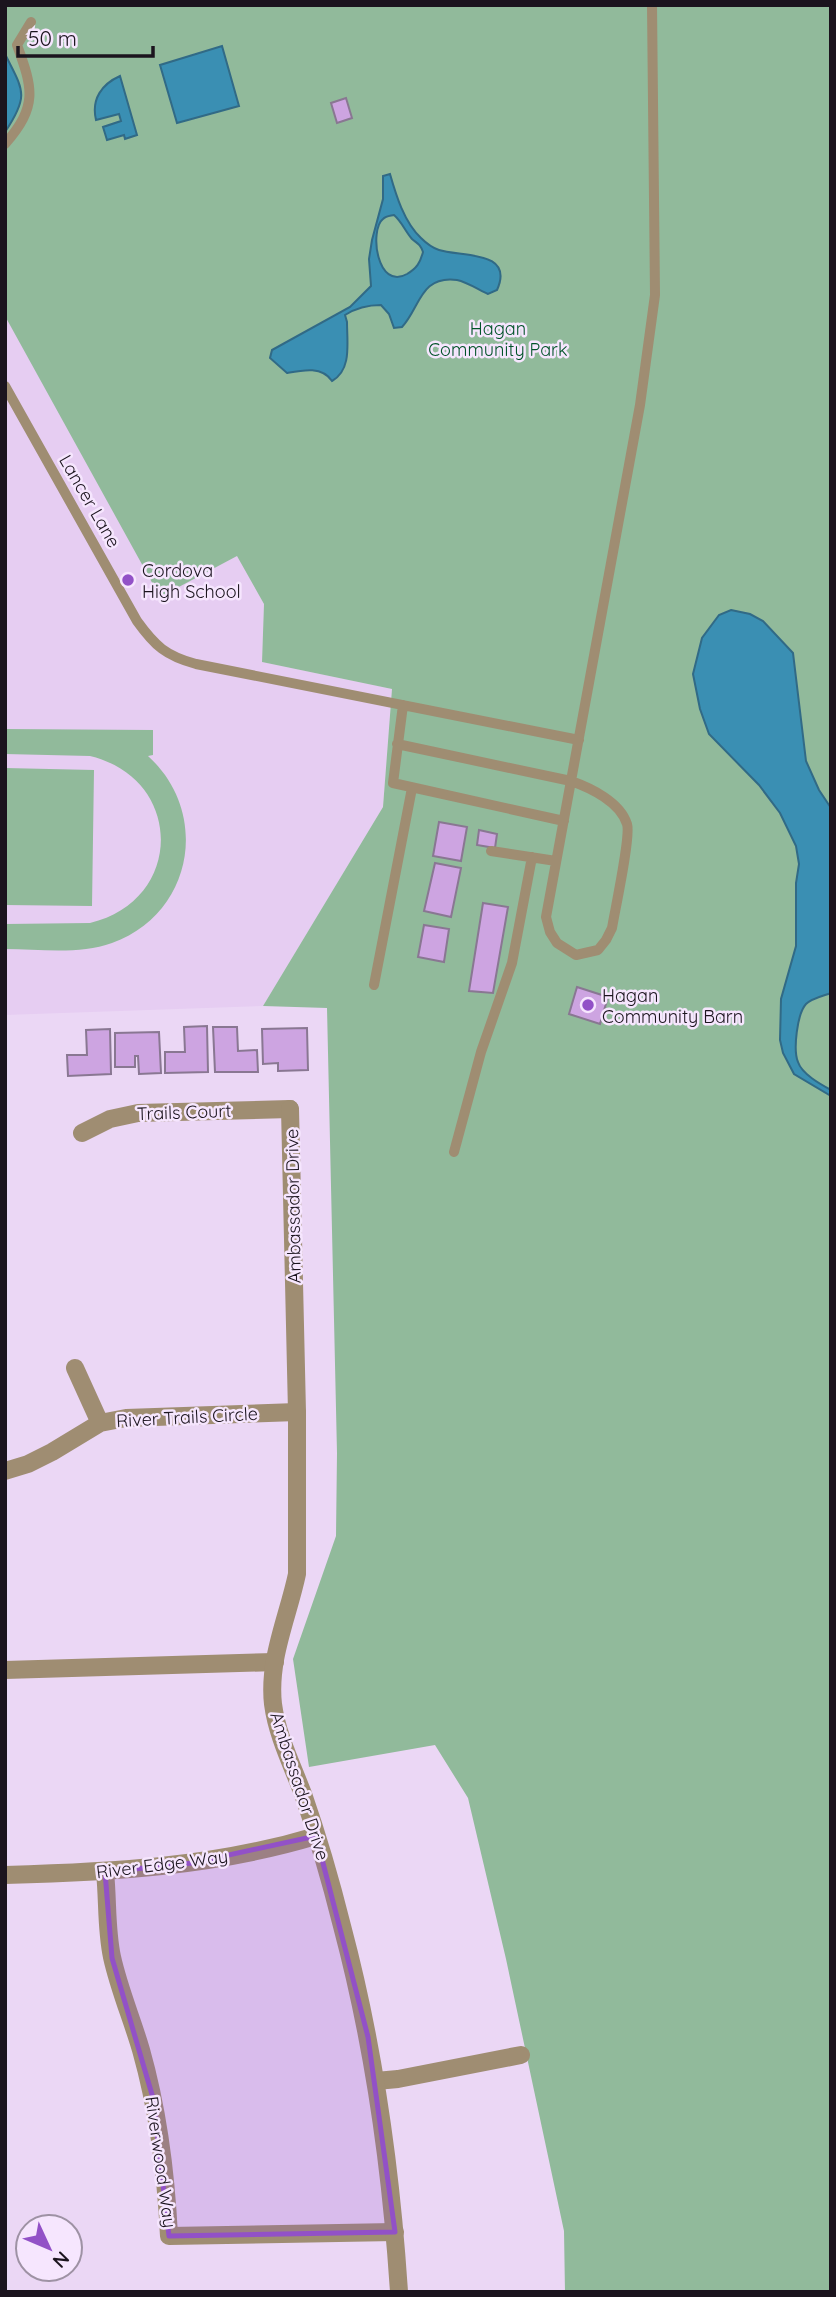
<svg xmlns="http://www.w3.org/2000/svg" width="836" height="2297" viewBox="0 0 836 2297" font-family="Quicksand,sans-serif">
  <rect width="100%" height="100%" fill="#ebd7f5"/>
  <!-- built -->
  <path fill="#e6cdf2" d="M 38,189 L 264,604 L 262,662 L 392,689 L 383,807 L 263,1006 L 5,1015 L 5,207 Z"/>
  <!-- green -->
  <path fill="#91ba9b" d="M 5,5 L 831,5 L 831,2292 L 565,2292 L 564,2231 L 506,1959 L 468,1798 L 435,1745 L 309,1767 L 293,1659 L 336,1536 L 337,1453 L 327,1008 L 263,1006 L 383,807 L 392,689 L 262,662 L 264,604 L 237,556 L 160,597 L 5,316 Z
    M 5,729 L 153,730 L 153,755 L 148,756 C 211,813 193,914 112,943 C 79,955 39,949 5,949 L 5,924 L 90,923 C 184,901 185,779 90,756 L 5,754 Z
    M 5,768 L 94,770 L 92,906 L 5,905 Z"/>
  <!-- water -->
  <path fill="#3a8fb3" stroke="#316a86" stroke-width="2" fill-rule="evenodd" d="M 222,46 L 239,106 L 177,123 L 160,65 Z
    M 5,54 C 23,90 30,95 5,132 Z
    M 120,76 L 137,135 L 125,139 L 124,135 L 107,140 L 103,127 L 121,121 L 119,114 L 96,120 C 91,99 102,84 120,76 Z
    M 390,174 C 396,195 404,222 421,238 C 425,242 433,248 439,250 C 461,257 515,250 497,290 L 488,294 C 479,290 467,282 457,280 C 420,275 420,308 402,327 L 394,328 L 389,314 L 381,305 C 368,305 356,308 345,315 L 347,322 C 347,343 352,370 332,381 C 322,366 303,370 287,373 L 270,358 L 272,350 L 350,307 L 371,286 L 369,259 L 372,240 L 383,199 L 383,176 ZM 394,215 C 402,222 405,231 412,239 C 418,244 420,244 423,252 C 420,263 417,268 407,274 C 377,291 369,230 383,219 C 386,216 390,216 394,215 Z
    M 731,610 L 750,614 L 763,621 L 793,653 L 806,761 L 819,790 L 831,808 L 831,993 C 823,996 812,998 806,1004 C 797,1014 793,1050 798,1062 C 802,1074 820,1084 831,1090 L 831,1096 L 794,1074 L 783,1053 L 780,1040 L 781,999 L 796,946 L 796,883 L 799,864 L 796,846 L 780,813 L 759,785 L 709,734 L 700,709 L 693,674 L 702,638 L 719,615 Z"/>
  <!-- building -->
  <path fill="#cda4e1" stroke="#897792" stroke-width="2" d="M 346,98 L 352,118 L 337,123 L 331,103 Z
    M 439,822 L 467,827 L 461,861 L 433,856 Z
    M 479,830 L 497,834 L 495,848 L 477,845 Z
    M 435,863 L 461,868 L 451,917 L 424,911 Z
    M 483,903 L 508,907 L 493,993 L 469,991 Z
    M 424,925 L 449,929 L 444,962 L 418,957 Z
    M 577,987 L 608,997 L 600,1024 L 569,1014 Z
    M 207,1026 L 208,1072 L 165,1073 L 165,1052 L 185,1052 L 184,1027 Z
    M 213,1027 L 237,1027 L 238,1051 L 257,1050 L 258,1072 L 215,1072 Z
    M 307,1028 L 308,1070 L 278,1071 L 278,1063 L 263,1064 L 262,1029 Z
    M 110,1029 L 111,1074 L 68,1076 L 67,1055 L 87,1055 L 86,1030 Z
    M 159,1032 L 161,1073 L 139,1074 L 138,1056 L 135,1056 L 135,1067 L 115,1067 L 115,1033 Z"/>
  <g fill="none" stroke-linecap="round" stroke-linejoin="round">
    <!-- service -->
    <path stroke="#9f8d72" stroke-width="10" d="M 5,144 C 38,106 33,89 17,45 L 31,22
      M 5,386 L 137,621 C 155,646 166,656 196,664 L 579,740
      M 403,705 L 393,783 L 564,821
      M 397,744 L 571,781 C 591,788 620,802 627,824 C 631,836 615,910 612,928 L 606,940 L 598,950 L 576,955 L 557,943 L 550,932 L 546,917 L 640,405 L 655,295 L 652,5
      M 491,851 L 556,861
      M 374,985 L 412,788
      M 454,1152 L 481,1052 L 512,963 L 532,857"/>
    <!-- minor -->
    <path stroke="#9f8d72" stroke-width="18" d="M 82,1133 L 110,1119 L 138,1113 L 290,1109
      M 75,1368 L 100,1423
      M 5,1471 L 28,1464 L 52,1452 L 100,1423 L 126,1418 L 297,1412
      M 5,1670 L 275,1662
      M 105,1872 C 108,1901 106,1929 112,1957 C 119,1989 132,2019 141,2050 C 158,2110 166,2173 169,2236 L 395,2232
      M 376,2081 L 398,2079 L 521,2055"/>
    <!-- tertiary -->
    <path stroke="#9f8d72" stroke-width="18" d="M 290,1109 L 297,1412 L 297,1574 C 288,1617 268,1659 273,1704 C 277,1735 292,1765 303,1794 C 318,1837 331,1882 342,1926 C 374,2046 391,2168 399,2292
      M 5,1875 C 111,1872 213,1867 316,1836"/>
  </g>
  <!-- marked area -->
  <path fill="#9251c7" fill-opacity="0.2" stroke="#9251c7" stroke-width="5" stroke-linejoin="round" d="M 316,1836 L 368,2037 L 395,2232 L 169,2236 L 153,2098 L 112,1958 L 105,1872 L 192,1863 Z"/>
  <!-- markers -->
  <g fill="#9251c7" stroke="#f6e6fe" stroke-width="2.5">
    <circle cx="128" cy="580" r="7"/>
    <circle cx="588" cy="1005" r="7"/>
  </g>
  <g text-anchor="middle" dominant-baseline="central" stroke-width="5" stroke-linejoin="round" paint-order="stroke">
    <!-- park labels -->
    <g font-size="18" fill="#005328" stroke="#f6e6fe">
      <text x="498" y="328">Hagan<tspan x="498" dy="21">Community Park</tspan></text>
    </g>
    <!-- street labels -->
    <g font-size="18" fill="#1b141e" stroke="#f6e6fe">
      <text transform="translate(90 501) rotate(60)">Lancer Lane</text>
      <text transform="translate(184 1112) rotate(-2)">Trails Court</text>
      <text transform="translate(293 1206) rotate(-91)">Ambassador Drive</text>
      <text transform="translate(187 1417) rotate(-3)">River Trails Circle</text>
      <text transform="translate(300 1786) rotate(72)">Ambassador Drive</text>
      <text transform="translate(162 1864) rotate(-7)">River Edge Way</text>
      <text transform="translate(161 2162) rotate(82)">Riverwood Way</text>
    </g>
    <!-- poi labels -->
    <g font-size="18" fill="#1b141e" stroke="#f6e6fe" text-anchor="start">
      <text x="142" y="570">Cordova<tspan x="142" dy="21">High School</tspan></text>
      <text x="602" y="995">Hagan<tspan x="602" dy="21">Community Barn</tspan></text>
    </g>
  </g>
  <!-- border -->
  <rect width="836" height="2297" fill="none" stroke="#1b141e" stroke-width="14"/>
  <!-- north arrow -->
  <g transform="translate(49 2248) rotate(134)"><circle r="33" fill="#f6e6fe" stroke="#9e92a4" stroke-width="2"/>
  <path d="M0-5L12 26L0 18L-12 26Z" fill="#9251c7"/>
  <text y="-10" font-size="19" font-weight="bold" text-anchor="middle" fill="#1b141e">N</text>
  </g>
  <!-- scale -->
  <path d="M18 46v10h135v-10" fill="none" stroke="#1b141e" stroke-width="3.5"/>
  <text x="28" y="46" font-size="21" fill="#1b141e" stroke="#f6e6fe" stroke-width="5" paint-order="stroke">50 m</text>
</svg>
